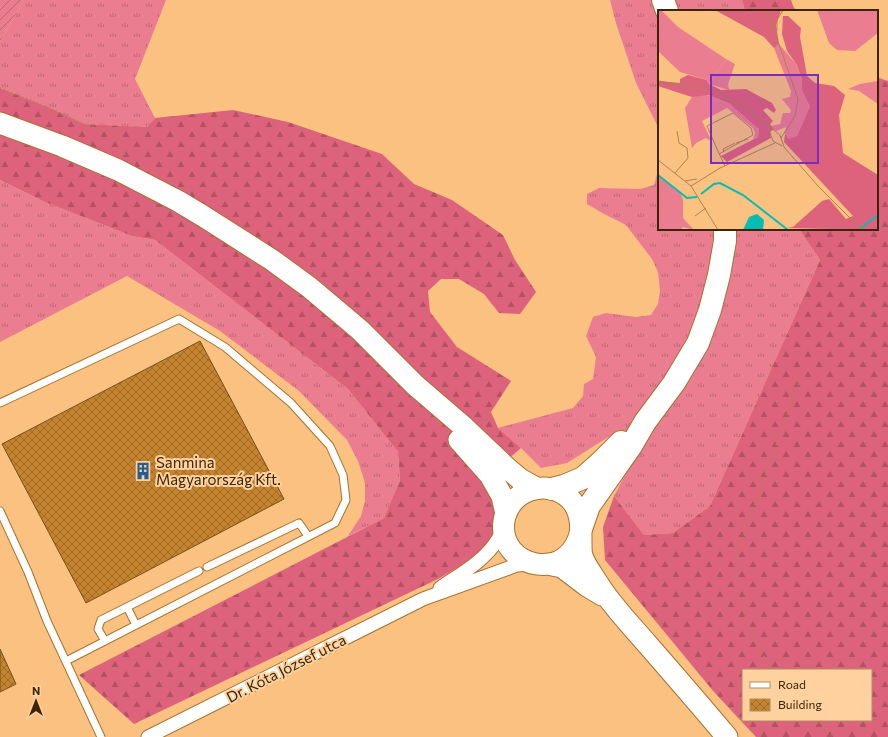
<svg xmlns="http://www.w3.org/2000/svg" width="888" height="737" viewBox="0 0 888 737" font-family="Commissioner,sans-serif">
  <defs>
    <pattern id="grass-tufts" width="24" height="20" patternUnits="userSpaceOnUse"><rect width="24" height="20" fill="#eb7d91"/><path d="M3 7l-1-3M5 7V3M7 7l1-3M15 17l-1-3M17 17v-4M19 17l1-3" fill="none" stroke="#bf6675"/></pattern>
    <pattern id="forest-firs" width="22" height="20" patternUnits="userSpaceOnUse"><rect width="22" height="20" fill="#dd627b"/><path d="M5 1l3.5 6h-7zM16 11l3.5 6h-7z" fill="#b45163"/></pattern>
    <pattern id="garden-furrows" width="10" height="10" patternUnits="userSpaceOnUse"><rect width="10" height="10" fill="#eb7d91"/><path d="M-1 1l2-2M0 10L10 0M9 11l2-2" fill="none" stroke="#bf6675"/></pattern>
    <pattern id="building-cross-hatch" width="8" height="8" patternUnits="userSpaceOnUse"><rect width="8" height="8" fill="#c3832f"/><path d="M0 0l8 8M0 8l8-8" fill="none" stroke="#9f6b26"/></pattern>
  </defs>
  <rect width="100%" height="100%" fill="#fac180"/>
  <!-- grass -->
  <path fill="url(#grass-tufts)" d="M 24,0 L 166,0 L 135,79 L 155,118 L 147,127 L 83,124 L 48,107 L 0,88 L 0,42 Z
    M 610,0 L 742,0 L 745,11 L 659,11 L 659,129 L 636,83 L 616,23 Z
    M 659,168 L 659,229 L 799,229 L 820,260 L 710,506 L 673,533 L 644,535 L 614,496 L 641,445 L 618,431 L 567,463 L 541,468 L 521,448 L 498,428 L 573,408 L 583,396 L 584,384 L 593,379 L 596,357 L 586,336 L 593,317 L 606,313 L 636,317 L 651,315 L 658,304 L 660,291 L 658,272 L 652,259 L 626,225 L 604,214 L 587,204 L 587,194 L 599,188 L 640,189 L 654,185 Z
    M 0,180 L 45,202 L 132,236 L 155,240 L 348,389 L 398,452 L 400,480 L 384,518 L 348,536 L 361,516 L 365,501 L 365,483 L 358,461 L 347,440 L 299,391 L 220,331 L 127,276 L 0,342 Z"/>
  <!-- forest -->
  <path fill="url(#forest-firs)" fill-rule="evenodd" d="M 742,0 L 791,0 L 793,6 L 796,11 L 745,11 Z
    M 877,77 L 882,79 L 888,81 L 888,737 L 756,737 L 714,692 L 605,560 L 603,527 L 614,496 L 644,535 L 673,533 L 710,506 L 820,260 L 799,229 L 877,229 ZM 743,670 L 871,670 L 871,720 L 743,720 Z
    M 0,88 L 48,107 L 84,124 L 147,127 L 155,118 L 233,110 L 288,122 L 382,154 L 414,184 L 452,200 L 503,235 L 515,260 L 536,292 L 520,314 L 499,313 L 484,294 L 459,279 L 441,279 L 428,291 L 430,312 L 457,347 L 511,381 L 491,412 L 498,428 L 521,448 L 491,474 L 500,527 L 477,556 L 440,578 L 134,724 L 79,675 L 384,518 L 400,480 L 398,452 L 348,389 L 155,240 L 132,236 L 45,202 L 0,180 Z"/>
  <!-- garden -->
  <path fill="url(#garden-furrows)" d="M 0,0 L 24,0 L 0,42 Z"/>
  <!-- building -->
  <path fill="url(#building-cross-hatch)" stroke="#77501e" d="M 200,341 L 284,499 L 86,603 L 2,444 Z
    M 0,649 L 16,684 L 0,692 Z"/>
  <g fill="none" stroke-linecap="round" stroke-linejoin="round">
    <!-- service casing -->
    <g stroke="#a67230" stroke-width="9">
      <path id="service" d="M 0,403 L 179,319 L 225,347 L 291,403 L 330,446 L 343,475 L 346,500 L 335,523 L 66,661
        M 0,511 L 28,572 L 47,621 L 101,737
        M 207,567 L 299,523 L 308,536
        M 127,607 L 136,625
        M 105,641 L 98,629 L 101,620 L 199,571"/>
    </g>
    <!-- minor casing -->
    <g stroke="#a67230" stroke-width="15">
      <path id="minor" d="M 440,588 C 460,574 485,561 498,539 C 501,535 502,531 504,527
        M 148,737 L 423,599 L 517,565 L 531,564"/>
    </g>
    <!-- primary casing -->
    <g stroke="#a67230" stroke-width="23">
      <path id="primary" d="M 0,123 L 62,146 L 118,170 L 178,201 L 203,216 L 272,260 L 309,287 L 360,330 L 415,385 L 465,428 L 507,468 L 520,479 L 536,488
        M 459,440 L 490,475 L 502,496 L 506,514
        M 581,529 C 572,585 497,569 504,521 C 509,490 547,477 570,499 C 582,511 581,528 581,544 C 581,548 581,552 582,556 C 585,565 592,574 597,582 C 611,605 631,625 648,645 C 675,676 701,706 727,737
        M 547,564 L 562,567 L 587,586 L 602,595"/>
    </g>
    <!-- motorway casing -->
    <g stroke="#a67230" stroke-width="24">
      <path id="motorway" d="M 663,0 L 667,11
        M 552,489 L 564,486 L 583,478 L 601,462 L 621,442
        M 581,529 L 589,506 L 631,446 L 645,422 L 674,383 L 698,343 L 710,310 L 719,275 L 725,241 L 725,229"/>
    </g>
    <!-- path -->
    <path stroke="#b08552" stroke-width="2" stroke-dasharray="1 3" stroke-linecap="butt" d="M 0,88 L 48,107 L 83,124 L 114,134 L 125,143 L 125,155
      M 773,670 C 751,638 732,594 737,554 L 800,379
      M 817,720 L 834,737"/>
    <!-- service -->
    <use href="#service" stroke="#fff" stroke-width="7"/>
    <!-- minor -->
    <use href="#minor" stroke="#fff" stroke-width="13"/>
    <!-- primary -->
    <use href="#primary" stroke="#fff" stroke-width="21"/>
    <!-- motorway -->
    <use href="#motorway" stroke="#fff" stroke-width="22"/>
  </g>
  <!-- icons -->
  <defs>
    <g id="building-bare" transform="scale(1.38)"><path d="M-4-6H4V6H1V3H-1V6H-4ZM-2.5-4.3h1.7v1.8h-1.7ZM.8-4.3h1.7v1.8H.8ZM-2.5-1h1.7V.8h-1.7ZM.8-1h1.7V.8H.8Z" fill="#235f95" stroke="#ffd19e" stroke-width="2.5" paint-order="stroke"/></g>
  </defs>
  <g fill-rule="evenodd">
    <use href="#building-bare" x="143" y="471"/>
  </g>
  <g text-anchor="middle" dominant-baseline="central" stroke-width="4" stroke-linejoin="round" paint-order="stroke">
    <!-- poi labels -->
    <g font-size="15" fill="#3a2509" stroke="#ffd19e" text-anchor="start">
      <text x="156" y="462">Sanmina<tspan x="156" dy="17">Magyarország Kft.</tspan></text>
    </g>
    <!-- street labels -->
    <g font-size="15" fill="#3a2509" stroke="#ffd19e">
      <text transform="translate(286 668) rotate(-27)">Dr. Kóta József utca</text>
    </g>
  </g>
  <!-- overview -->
  <g transform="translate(658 10)">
    <rect width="220" height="220" fill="#fac180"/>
    <path d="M 159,0 L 220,0 L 220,23 L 197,41 L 179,40 L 171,33 ZM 121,34 L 139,55 L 152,96 L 139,126 L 134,129 L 131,129 L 127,124 L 128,117 L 118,121 L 113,116 L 122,114 L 125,103 L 132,103 L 133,100 L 124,89 L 132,87 L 133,81 L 116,38 ZM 68,49 L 77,54 L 70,74 L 71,80 L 51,74 ZM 220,71 L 220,94 L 201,81 L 190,79 L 202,74 ZM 46,84 L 72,94 L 95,112 L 101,119 L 100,127 L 95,129 L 97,123 L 95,118 L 69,98 L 44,111 L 54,132 L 48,128 L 38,133 L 34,138 L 27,98 L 34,87 ZM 0,165 L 22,183 L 25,189 L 25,208 L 36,220 L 25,217 L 23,220 L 0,220 Z" fill="#eb7d91"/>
    <path d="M 57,0 L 123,0 L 118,15 L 121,34 L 116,38 L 106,27 ZM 125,6 L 130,6 L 143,18 L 142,27 L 149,66 L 157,73 L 176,76 L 187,85 L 181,105 L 185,143 L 220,165 L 220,220 L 129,218 L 135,217 L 164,191 L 171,189 L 188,209 L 195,206 L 126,132 L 127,124 L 131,129 L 139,126 L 152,96 L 144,80 L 144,70 L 139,55 L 129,41 L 124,24 ZM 30,65 L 49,70 L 51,74 L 63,80 L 88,79 L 114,93 L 118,100 L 116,103 L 109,98 L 105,100 L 115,111 L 112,114 L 116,119 L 112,122 L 113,128 L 69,152 L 63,146 L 100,127 L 101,119 L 72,94 L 50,85 L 34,87 L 0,76 L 0,71 L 22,73 L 22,69 Z" fill="#dd627b"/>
    <path d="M 0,0 L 3,0 L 20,17 L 68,49 L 51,74 L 49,70 L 22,62 L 0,41 Z" fill="#eb7d91"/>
    <path d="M 99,204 L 106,210 L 105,220 L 85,220 L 91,207 Z" fill="#04beb6"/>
    <path fill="none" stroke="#04beb6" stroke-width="2" d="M 0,165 L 29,188 L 39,187M 43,184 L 56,174 L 62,173 L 85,185 L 130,220M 203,218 L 220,205"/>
    <path fill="none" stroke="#ad8350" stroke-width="1" d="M 109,0 L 140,89 L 137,106 L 123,128M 119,21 L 119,10 L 125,0M 0,71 L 47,78 L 86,96 L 122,125 L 126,137 L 160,176 L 204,220M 111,120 L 115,131 L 124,136M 78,133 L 90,129M 66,142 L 65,139 L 77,133M 61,144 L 95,125 L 93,118 L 75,103 L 49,116 L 59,139 L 67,156M 0,150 L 33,176 L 60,220M 17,163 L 30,148 L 29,138 L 21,133 L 19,121M 27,171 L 39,169M 33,176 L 62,158 L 117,133M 37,206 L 48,198"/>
    <path fill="#7b2cbf" fill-opacity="0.15" stroke="#7b2cbf" stroke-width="2" d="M 53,65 L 160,65 L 160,153 L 53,153 Z"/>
    <rect width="220" height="220" fill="none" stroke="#3a2509" stroke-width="2"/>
  </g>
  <!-- legend -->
  <rect x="742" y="669" width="130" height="52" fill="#ffd19e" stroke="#b08c62"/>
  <rect x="750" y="682" width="20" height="6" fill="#ffffff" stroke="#b08c62"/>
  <text x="778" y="689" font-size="12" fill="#3a2509">Road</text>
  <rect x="750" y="699" width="20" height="12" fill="url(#building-cross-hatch)" stroke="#b08c62"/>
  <text x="778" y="709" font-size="12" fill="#3a2509">Building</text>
  <!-- north arrow -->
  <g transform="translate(36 701)" stroke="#ffd19e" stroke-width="3" paint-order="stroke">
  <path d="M0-3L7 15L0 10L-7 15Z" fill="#3a2509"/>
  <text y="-6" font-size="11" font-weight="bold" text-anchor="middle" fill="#3a2509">N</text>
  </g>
</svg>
